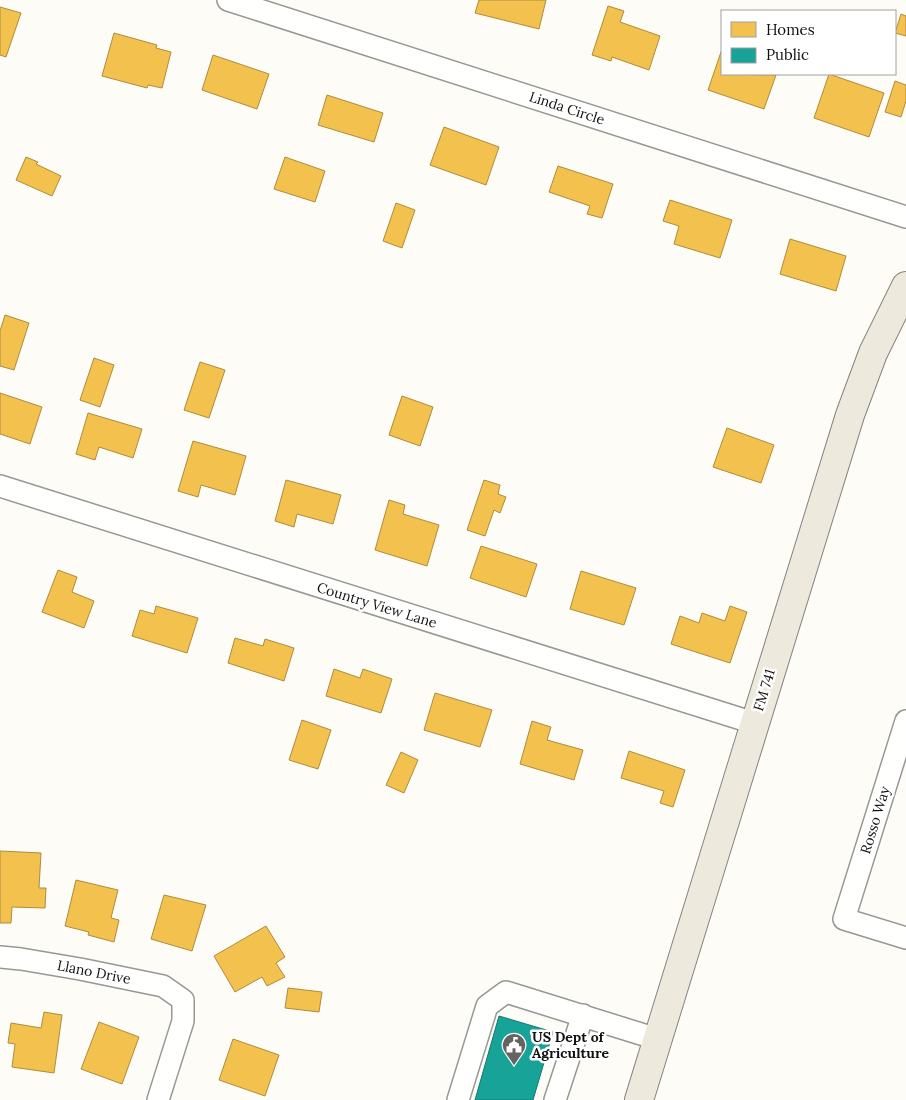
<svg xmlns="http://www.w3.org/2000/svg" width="906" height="1100" viewBox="0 0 906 1100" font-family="Lora,serif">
  <rect width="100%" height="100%" fill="#fdfcf7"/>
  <!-- homes -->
  <path fill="#f2c14e" stroke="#ae8c3c" d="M 479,0 L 546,0 L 539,29 L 475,13 Z
    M 608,6 L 624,11 L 620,22 L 660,36 L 649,70 L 612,57 L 611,61 L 592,55 Z
    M 0,7 L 21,13 L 6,57 L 0,55 Z
    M 901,14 L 906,16 L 906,36 L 895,33 Z
    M 114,33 L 157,45 L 156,48 L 171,52 L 162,88 L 148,85 L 147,88 L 102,76 Z
    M 722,49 L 722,74 L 776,75 L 764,109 L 708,90 Z
    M 213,55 L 269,74 L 257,109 L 202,90 Z
    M 829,74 L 884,93 L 869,137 L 814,118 Z
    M 895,81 L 906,85 L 906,101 L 901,117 L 885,112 Z
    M 327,95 L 383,113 L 374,142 L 318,125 Z
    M 444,127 L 499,147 L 486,185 L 430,165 Z
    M 26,157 L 38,162 L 36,164 L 61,176 L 52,196 L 16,180 Z
    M 285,157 L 325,171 L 315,202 L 274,189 Z
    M 558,166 L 613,184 L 602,218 L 587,214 L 590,206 L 549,192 Z
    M 670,200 L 732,220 L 720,258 L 674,244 L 679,226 L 663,221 Z
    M 396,203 L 415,210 L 402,248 L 383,241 Z
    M 790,239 L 846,256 L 836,291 L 780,274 Z
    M 5,315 L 29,323 L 14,370 L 0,366 L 0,331 Z
    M 94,358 L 114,365 L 100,407 L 80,400 Z
    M 200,362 L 225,370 L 209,418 L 184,410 Z
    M 0,393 L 42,407 L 30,444 L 0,434 Z
    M 402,396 L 433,407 L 420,446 L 389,435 Z
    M 88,413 L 142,429 L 133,458 L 99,447 L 95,460 L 76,454 Z
    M 727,428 L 774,445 L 761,483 L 713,467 Z
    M 193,441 L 246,456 L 235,495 L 201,485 L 198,497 L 178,491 Z
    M 286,480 L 341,495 L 333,524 L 297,514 L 294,527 L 275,521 Z
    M 484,480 L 500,485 L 498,494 L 506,497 L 500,513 L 494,510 L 485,536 L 467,530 Z
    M 389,500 L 405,505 L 403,514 L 439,525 L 427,566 L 375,550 Z
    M 481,546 L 537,564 L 526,597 L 470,578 Z
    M 58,570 L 77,577 L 72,592 L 94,601 L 84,628 L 42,612 Z
    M 581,571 L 636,588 L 624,625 L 570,609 Z
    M 156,606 L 198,618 L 187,653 L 132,636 L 140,610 L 154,614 Z
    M 730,606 L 747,612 L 730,663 L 671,644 L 680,616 L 699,623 L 702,613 L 725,621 Z
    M 235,638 L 263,646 L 265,639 L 294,648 L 284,681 L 228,663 Z
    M 334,669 L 360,678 L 363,669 L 392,679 L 381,713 L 326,696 Z
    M 435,693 L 492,710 L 480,747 L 424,730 Z
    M 302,720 L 331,730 L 318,769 L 289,760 Z
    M 532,721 L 551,727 L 547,740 L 583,750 L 574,780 L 520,764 Z
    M 629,751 L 685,770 L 673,807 L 660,803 L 664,791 L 621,778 Z
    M 401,752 L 418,760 L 404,793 L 386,785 Z
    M 0,851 L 41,853 L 39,888 L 46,888 L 45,908 L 12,907 L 11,923 L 0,923 Z
    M 76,880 L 118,890 L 111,918 L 119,920 L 114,942 L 88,935 L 89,932 L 65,926 Z
    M 164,895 L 206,905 L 192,951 L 151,939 Z
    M 266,926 L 285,957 L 276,963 L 285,977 L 267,986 L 262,977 L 235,992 L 214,956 Z
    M 288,988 L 322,992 L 319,1012 L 285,1008 Z
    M 44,1012 L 62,1015 L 54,1073 L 12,1067 L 15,1044 L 8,1043 L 11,1023 L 41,1028 Z
    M 99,1022 L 139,1037 L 122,1084 L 81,1069 Z
    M 233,1039 L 279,1055 L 265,1096 L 219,1080 Z"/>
  <!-- public -->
  <path fill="#17a398" stroke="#157770" d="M 499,1016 L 553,1032 L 533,1100 L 475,1100 Z"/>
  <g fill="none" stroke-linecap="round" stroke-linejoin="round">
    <!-- minor casing -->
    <g stroke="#979795" stroke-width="24">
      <path id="minor" d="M 228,0 L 906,217
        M 0,486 L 754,723
        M 906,721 L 844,919 L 906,938
        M 0,957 L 21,959 L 80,969 L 163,986 L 183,1000 L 183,1021 L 158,1100
        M 458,1100 L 487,1006 L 506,992 L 657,1039
        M 555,1100 L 583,1015"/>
    </g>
    <!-- major casing -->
    <g stroke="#858482" stroke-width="30">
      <path id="major" d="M 639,1100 L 850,415 L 873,353 L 906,286"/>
    </g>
    <!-- minor -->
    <use href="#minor" stroke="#fffffe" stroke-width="21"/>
    <!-- major -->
    <use href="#major" stroke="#ede9dc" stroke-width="28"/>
  </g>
  <!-- icons -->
  <defs>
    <g id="civic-pin" transform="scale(1.25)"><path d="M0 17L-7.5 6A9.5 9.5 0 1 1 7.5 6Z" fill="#646362" stroke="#fff"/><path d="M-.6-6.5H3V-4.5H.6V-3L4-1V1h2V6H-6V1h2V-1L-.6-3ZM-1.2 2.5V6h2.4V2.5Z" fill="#fff"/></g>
  </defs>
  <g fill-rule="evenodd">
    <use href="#civic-pin" x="514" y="1045"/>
  </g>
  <g text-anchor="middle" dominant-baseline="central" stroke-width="5" stroke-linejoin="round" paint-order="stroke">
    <!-- street labels -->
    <g font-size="14" fill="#111" stroke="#fff">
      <text transform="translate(567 108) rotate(18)">Linda Circle</text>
      <text transform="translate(377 605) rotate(17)">Country View Lane</text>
      <text transform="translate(764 690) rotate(-73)">FM 741</text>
      <text transform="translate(875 820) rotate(-73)">Rosso Way</text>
      <text transform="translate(94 972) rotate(11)">Llano Drive</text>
    </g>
    <!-- poi labels -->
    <g font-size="14" font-weight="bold" fill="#111" stroke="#fff" text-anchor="start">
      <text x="532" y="1037">US Dept of<tspan x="532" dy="16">Agriculture</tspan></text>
    </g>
  </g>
  <!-- legend -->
  <rect x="721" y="10" width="175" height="65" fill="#ffffff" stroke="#a0a0a0"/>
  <rect x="731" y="22" width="25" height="15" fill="#f2c14e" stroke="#a0a0a0"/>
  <text x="766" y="35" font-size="15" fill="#111111">Homes</text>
  <rect x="731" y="48" width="25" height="15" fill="#17a398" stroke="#a0a0a0"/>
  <text x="766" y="60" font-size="15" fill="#111111">Public</text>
</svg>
